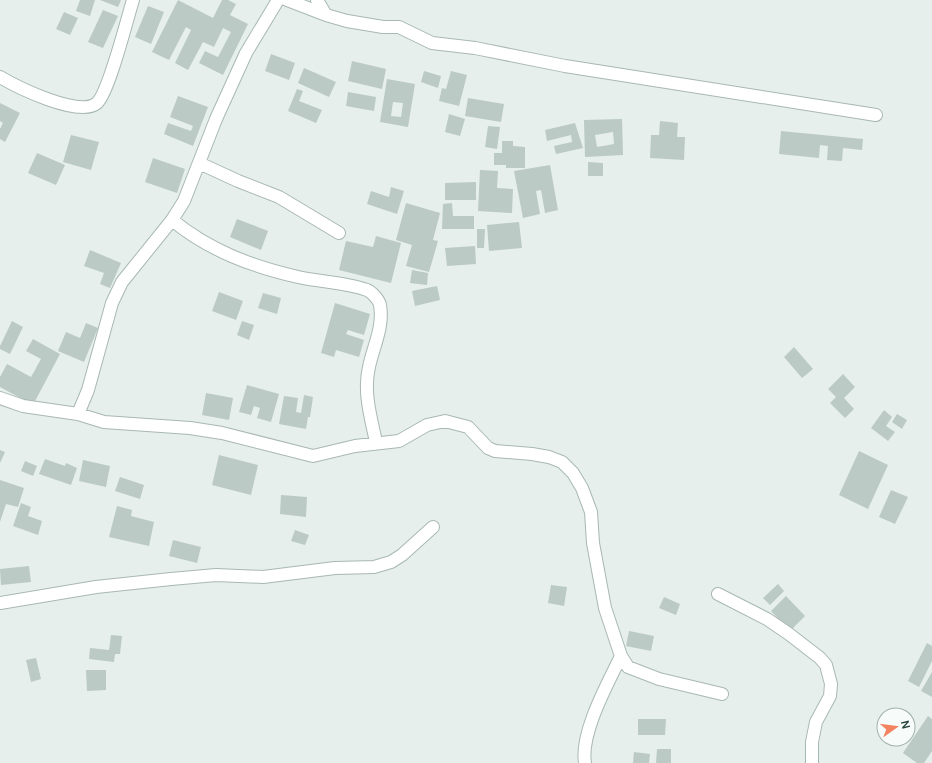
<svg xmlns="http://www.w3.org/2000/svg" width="932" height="763" viewBox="0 0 932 763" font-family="Manrope,sans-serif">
  <rect width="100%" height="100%" fill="#e6efeb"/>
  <!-- building -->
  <path fill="#bbcac4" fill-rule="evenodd" d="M 80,0 L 95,0 L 90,16 L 76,11 Z
    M 100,0 L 121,0 L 118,7 Z
    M 178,0 L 213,18 L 222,0 L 228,0 L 236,4 L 230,15 L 248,24 L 223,75 L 199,63 L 205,51 L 218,57 L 231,32 L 223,28 L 214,47 L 203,42 L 188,70 L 175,63 L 191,30 L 186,27 L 169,60 L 152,52 Z
    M 148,6 L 164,12 L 151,44 L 135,37 Z
    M 103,10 L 118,16 L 103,48 L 88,42 Z
    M 64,12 L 78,18 L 70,35 L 56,29 Z
    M 271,54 L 295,63 L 289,80 L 265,71 Z
    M 352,61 L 386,69 L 382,89 L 348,81 Z
    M 304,68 L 336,82 L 329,97 L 298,83 Z
    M 424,71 L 441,76 L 438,88 L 421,82 Z
    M 451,71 L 467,75 L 459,106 L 439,101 L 442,88 L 446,89 Z
    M 387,79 L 415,84 L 408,127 L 380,122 ZM 393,102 L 403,103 L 401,117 L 391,116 Z
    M 297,89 L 303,91 L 299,101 L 322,110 L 316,123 L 288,111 Z
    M 348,92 L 376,97 L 374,111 L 346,106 Z
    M 178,96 L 208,107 L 193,146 L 164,134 L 168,123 L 191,131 L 193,126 L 170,117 Z
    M 468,98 L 504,104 L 501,122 L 465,116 Z
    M 0,103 L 20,113 L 5,142 L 0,139 L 0,129 L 3,123 L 0,121 Z
    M 449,114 L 465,119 L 460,136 L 445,132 Z
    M 622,119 L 623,155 L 585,157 L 584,120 ZM 613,132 L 614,144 L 597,147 L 595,135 Z
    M 660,121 L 678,123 L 677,137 L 685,137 L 684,160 L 650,158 L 651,135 L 659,135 Z
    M 575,123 L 583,148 L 556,154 L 554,146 L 572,142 L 571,135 L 547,141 L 545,130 Z
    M 488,126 L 500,127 L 497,149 L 485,147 Z
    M 781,131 L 863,139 L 862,150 L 843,148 L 842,161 L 827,160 L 828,146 L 820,145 L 819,158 L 779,154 Z
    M 71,135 L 99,142 L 91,170 L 63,162 Z
    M 502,141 L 513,141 L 513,146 L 525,147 L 525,168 L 506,168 L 506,165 L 494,165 L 494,153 L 502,153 Z
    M 37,153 L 65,165 L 56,185 L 28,173 Z
    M 153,158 L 185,169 L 177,193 L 145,182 Z
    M 588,162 L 603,163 L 603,176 L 588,176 Z
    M 550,165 L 558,210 L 545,213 L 541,190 L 536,191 L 540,214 L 523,218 L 514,171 Z
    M 480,170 L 498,171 L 497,188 L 513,189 L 512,213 L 478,211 Z
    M 476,182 L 476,200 L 445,200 L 445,183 Z
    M 391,187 L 404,191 L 397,214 L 367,204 L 371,191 L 389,197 Z
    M 406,203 L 440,213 L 433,240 L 438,241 L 429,272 L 406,266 L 412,245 L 396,240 Z
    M 452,203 L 453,216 L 474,216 L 474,229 L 442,229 L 443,204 Z
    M 237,219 L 268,231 L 261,250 L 230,237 Z
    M 519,222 L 522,248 L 489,251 L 487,225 Z
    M 477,229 L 485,229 L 484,248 L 477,248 Z
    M 376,236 L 401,243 L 391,283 L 339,270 L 346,241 L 373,247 Z
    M 475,246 L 476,264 L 447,266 L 445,248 Z
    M 90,250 L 121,263 L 110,288 L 100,284 L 104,273 L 84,266 Z
    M 412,270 L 428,273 L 427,285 L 410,283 Z
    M 437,286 L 440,300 L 415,306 L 412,291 Z
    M 219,292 L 243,301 L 236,320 L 212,311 Z
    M 263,293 L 281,298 L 277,314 L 258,308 Z
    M 335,303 L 370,314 L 364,335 L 348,330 L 346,334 L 364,340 L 359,357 L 336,350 L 334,357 L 321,353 Z
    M 12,321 L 23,327 L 10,354 L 0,349 L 0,346 Z
    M 242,321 L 254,325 L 249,340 L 237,335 Z
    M 86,323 L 98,328 L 84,362 L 58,351 L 66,332 L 80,338 Z
    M 33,339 L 60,354 L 33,405 L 0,387 L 0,377 L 7,364 L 31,377 L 41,359 L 26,351 Z
    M 794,347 L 813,369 L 802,378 L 784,357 Z
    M 843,374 L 855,387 L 844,398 L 854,409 L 845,418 L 830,403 L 836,397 L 828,389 Z
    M 247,385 L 279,394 L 271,422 L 257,418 L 260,408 L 254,406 L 251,415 L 239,412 Z
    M 206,393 L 233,398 L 229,420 L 202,415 Z
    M 304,395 L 313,397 L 310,417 L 308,417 L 306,429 L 279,424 L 284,396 L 298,398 L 296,412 L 301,413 Z
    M 884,410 L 892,417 L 886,426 L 895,432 L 888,441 L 871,428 Z
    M 897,414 L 907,420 L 902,429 L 892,422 Z
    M 0,450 L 5,452 L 0,463 Z
    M 859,451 L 888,465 L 868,509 L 839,495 Z
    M 219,455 L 258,465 L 251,495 L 212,485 Z
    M 45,459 L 65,466 L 66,463 L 77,468 L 71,485 L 39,474 Z
    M 83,460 L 110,466 L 106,487 L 79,481 Z
    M 25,461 L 37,466 L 33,476 L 21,471 Z
    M 120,477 L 144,485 L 140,499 L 115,491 Z
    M 0,480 L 24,488 L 18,507 L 6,504 L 0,522 Z
    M 891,490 L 908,497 L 895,524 L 879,517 Z
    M 281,495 L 307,497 L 306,517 L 280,514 Z
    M 21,503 L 31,507 L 28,516 L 42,521 L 38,535 L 13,526 Z
    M 117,506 L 132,510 L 131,516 L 154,522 L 149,546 L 109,537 Z
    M 295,530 L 309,535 L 305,545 L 291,541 Z
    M 173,540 L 201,547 L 197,563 L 169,556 Z
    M 29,566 L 31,582 L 1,585 L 0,569 Z
    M 778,584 L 784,591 L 770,605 L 763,598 Z
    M 551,585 L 567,587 L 564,606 L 548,603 Z
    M 786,596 L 805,616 L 790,631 L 771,611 Z
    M 664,597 L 680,604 L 676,615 L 659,608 Z
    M 629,631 L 654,636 L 651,651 L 626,646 Z
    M 111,635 L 122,636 L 120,654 L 115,654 L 114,662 L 89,659 L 90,648 L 109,650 Z
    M 927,643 L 932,646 L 932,661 L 919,687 L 908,681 Z
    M 36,658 L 41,679 L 31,682 L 26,660 Z
    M 86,670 L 106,670 L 106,690 L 87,691 Z
    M 932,672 L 932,697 L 921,691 Z
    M 928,716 L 932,719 L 932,751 L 924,763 L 917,763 L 903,753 Z
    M 638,719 L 666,719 L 665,735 L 638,735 Z
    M 657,749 L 671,749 L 671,763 L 656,763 Z
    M 634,752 L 650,754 L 649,763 L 633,763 Z"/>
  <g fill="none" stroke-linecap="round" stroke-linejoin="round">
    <!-- minor casing -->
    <g stroke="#a8b8b2" stroke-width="14">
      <path id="minor" d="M 287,0 L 326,15 L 347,21 L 383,27 L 399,27 L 432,43 L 475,48 L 565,66 L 876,115
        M 317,0 L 326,15
        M 0,77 C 17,87 79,118 97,103 C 109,92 127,19 133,0
        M 199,163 L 238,181 L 279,197 L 339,233
        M 172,220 C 210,251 251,266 298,277 C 320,282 345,282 367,290 C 372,292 379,300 380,305 C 384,327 373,347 369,367 C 363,392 371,418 376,442
        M 0,398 L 23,406 L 78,414 L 104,422 L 190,428 L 222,433 L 313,456 L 355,446 L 399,441 L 427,425 L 445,421 L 468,427 L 488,448 L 495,451 L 532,454 L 549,457 L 562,462 L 573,473 L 582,488 L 591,512 L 593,543 L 605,608 L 621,656 L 628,667 L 659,679 L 722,694
        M 78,414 L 88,390 L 112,303 L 122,282 L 172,220 L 184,201 L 216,119 L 246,53 L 278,0
        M 718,594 L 767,619 L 789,634 L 820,658 L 826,665 L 831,684 L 830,696 L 816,722 L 812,742 L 812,763
        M 0,603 L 96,587 L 171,579 L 216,575 L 263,577 L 335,568 L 374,567 L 391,562 L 402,555 L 433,527
        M 585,763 C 580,733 608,683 621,656"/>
    </g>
    <!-- minor -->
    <use href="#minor" stroke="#fff" stroke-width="12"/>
  </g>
  <!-- north arrow -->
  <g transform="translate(896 727) rotate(76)"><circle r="19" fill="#f7fbf9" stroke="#a3b1ad"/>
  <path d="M0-3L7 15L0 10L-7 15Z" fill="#f4845f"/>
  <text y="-6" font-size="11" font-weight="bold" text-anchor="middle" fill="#24423a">N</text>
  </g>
</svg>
